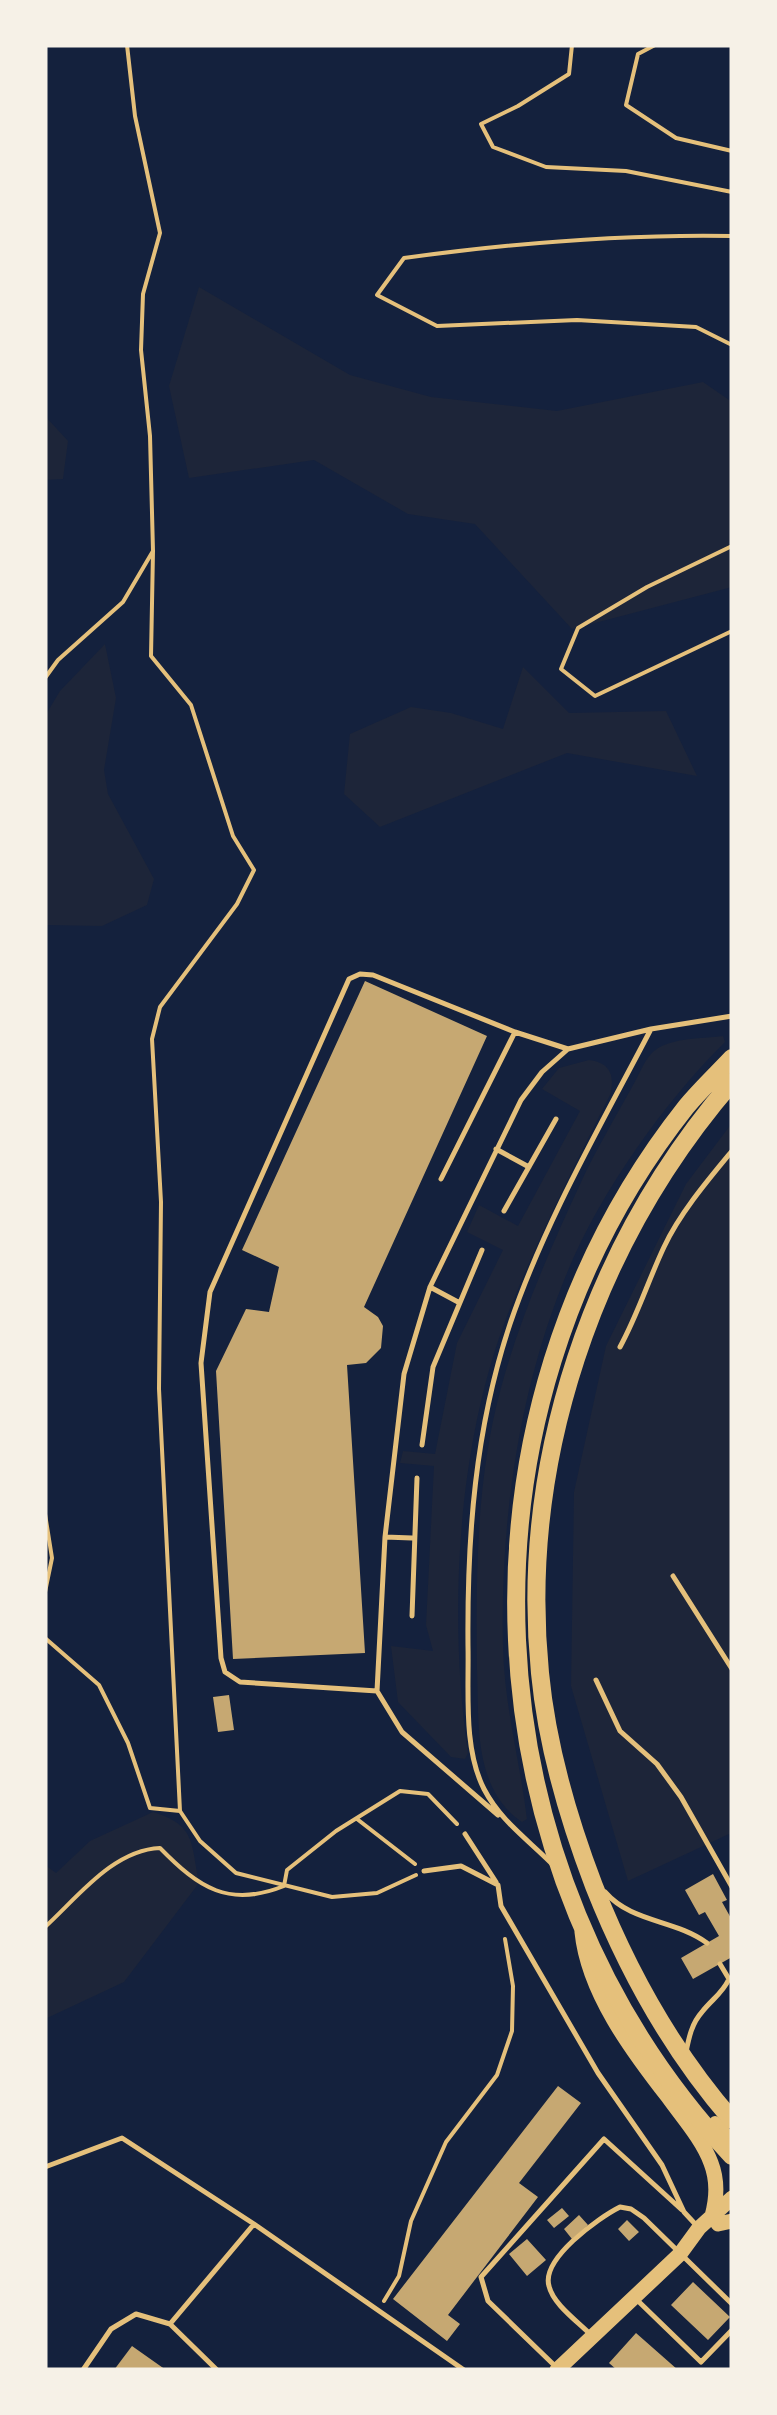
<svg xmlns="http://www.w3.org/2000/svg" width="777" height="2415" viewBox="0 0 777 2415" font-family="Ubuntu,sans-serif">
  <rect width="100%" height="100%" fill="#14213d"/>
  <!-- green -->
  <path fill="#1d2539" d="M 199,287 L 350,375 L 431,397 L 557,411 L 703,382 L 732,402 L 732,587 L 572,629 L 475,524 L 408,514 L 314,460 L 189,478 L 169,386 Z
    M 45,416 L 68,441 L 63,479 L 45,480 Z
    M 105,644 L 116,698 L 104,770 L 108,794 L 154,879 L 147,905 L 102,926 L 45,925 L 45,716 L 60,691 Z
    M 523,667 L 569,713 L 666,711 L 697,776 L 567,753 L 380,827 L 344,794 L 350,734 L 411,707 L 451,713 L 503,729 Z
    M 723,1036 L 725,1042 C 665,1101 599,1194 567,1273 C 519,1388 500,1522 503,1646 C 504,1705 520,1761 527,1819 L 522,1822 C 473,1789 479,1722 477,1670 C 476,1586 476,1503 493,1421 C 511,1337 546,1258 582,1180 C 597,1148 615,1118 632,1087 C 638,1077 643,1063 651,1054 C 666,1037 702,1039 723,1036 Z
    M 589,1060 C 611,1063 615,1076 610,1095 C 573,1168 537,1240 507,1316 C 457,1446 448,1616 468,1753 L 465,1759 L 451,1757 L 398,1702 L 391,1646 L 433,1651 L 426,1625 L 434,1466 L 400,1463 L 403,1451 L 435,1454 L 457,1343 L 503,1250 L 467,1232 L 479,1205 L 518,1226 L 580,1111 L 542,1089 L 559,1068 Z
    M 732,1123 L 732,1838 L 729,1834 L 628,1881 L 571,1686 L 574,1492 L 606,1346 L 686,1184 Z
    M 153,1812 C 196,1825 191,1843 199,1883 L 124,1982 L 45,2019 L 45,1865 L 56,1873 L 90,1841 Z"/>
  <!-- building -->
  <path fill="#c6a872" d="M 365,981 L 487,1036 L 364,1307 L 378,1317 L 383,1326 L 381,1348 L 366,1363 L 347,1365 L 365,1653 L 233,1659 L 216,1371 L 246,1309 L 269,1312 L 279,1267 L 242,1250 Z
    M 229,1695 L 234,1730 L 218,1732 L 213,1697 Z
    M 713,1874 L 727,1900 L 722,1902 L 732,1920 L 732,1957 L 693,1979 L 681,1958 L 719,1936 L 705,1912 L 699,1915 L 685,1890 Z
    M 558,2086 L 581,2103 L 519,2183 L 538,2197 L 448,2315 L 460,2324 L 447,2341 L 393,2299 Z
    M 562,2208 L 569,2216 L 554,2228 L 547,2220 Z
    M 579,2215 L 588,2225 L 572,2239 L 564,2229 Z
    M 627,2220 L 639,2232 L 629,2241 L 618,2229 Z
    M 527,2239 L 546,2260 L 527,2276 L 509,2254 Z
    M 693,2282 L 730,2317 L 708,2340 L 671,2305 Z
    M 636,2333 L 678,2370 L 617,2370 L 609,2363 Z
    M 132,2346 L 166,2370 L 114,2370 Z"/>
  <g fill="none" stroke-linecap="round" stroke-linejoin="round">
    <!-- path -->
    <path stroke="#e5c07b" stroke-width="4" d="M 572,45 L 569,74 L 518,106 L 481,124 L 493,147 L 546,167 L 626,171 L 732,192
      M 655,45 L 638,54 L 626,105 L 676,138 L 732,151
      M 732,236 C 621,234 514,243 404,258 L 377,295 L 437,326 L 577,320 L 696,327 L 732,345
      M 732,546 L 647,587 L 578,628 L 561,669 L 595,696 L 732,631
      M 153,551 L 151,656 L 191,705 L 233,836 L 254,870 L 237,904 L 160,1007 L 152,1039 L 161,1202 L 159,1389 L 180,1811 L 200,1841 L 236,1873 L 332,1897 L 377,1893 L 416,1875
      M 45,678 L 58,660 L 123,602 L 153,551 L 150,436 L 141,350 L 143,294 L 160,233 L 135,116 L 127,45
      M 45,1514 L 52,1558 L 45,1592
      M 45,1638 L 99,1685 L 128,1743 L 150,1808 L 180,1811
      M 357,1819 L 415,1864
      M 45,1927 C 78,1897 113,1850 160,1848 C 199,1888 229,1908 284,1886 L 287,1870 L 336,1831 L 400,1791 L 428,1794 L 457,1824
      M 384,2301 L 399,2276 L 411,2221 L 446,2142 L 497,2075 L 512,2031 L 513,1986 L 505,1939"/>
    <!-- service -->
    <path stroke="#e5c07b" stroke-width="5" d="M 496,1149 L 529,1167
      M 441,1179 L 515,1032 L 568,1049
      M 504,1211 L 556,1119
      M 430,1287 L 458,1302
      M 620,1347 C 638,1314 648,1281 664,1247 C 680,1213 708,1180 732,1151
      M 422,1445 L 433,1367 L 482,1250
      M 385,1537 L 412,1538
      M 673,1576 L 732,1669
      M 412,1616 L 417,1478
      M 596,1680 L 620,1731 L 657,1764 L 681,1797 L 732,1887
      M 377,1691 L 240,1682 L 225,1672 L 221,1658 L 201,1363 L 210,1292 L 349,979 L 360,974 L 373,975 L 515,1032
      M 498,1815 L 402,1732 L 377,1691 L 385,1537 L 404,1374 L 430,1287 L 521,1100 L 542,1072 L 568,1049 L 651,1029
      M 465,1834 L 496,1882
      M 555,1867 C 530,1841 501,1822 484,1789 C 463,1748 469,1691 468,1646 C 467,1536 475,1429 510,1324 C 545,1221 601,1125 651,1029 L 732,1016
      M 424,1871 L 461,1866 L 498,1885 L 501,1906 L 598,2073 L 662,2165 L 684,2212 L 697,2226
      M 605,1892 C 632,1923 674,1919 707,1943
      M 686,2052 C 689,2037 692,2023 702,2012 C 712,1999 722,1994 729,1979 L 720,1964
      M 45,2167 L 122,2138 L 254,2224
      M 636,2299 L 701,2362 L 732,2330
      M 590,2334 C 577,2321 553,2304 549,2286 C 541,2259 598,2218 620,2207 L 631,2209 L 644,2218 L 732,2304
      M 554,2365 L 488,2301 L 481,2277 L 604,2139 L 682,2210
      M 83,2370 L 111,2329 L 136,2314 L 170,2324
      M 217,2370 L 170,2324 L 254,2224 L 464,2370"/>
    <!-- tertiary -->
    <path stroke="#e5c07b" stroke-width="12" d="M 715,2122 L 732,2140"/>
    <!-- secondary -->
    <path stroke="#e5c07b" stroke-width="15" d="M 582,1932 C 588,1992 632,2051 668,2097 C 683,2118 702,2139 711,2163 C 718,2181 717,2198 712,2216
      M 718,2224 L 732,2221
      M 557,2370 L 680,2254 L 699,2228 L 732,2198"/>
    <!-- primary -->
    <path stroke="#e5c07b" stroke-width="18" d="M 732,1058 C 717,1074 700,1090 686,1107 C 442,1415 464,1871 732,2156
      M 732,1082 C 593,1243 519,1461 540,1673 C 547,1746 568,1818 594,1886 C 628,1972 671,2050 732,2120"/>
  </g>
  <!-- border -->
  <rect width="777" height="2415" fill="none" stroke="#f6f1e7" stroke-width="95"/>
</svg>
